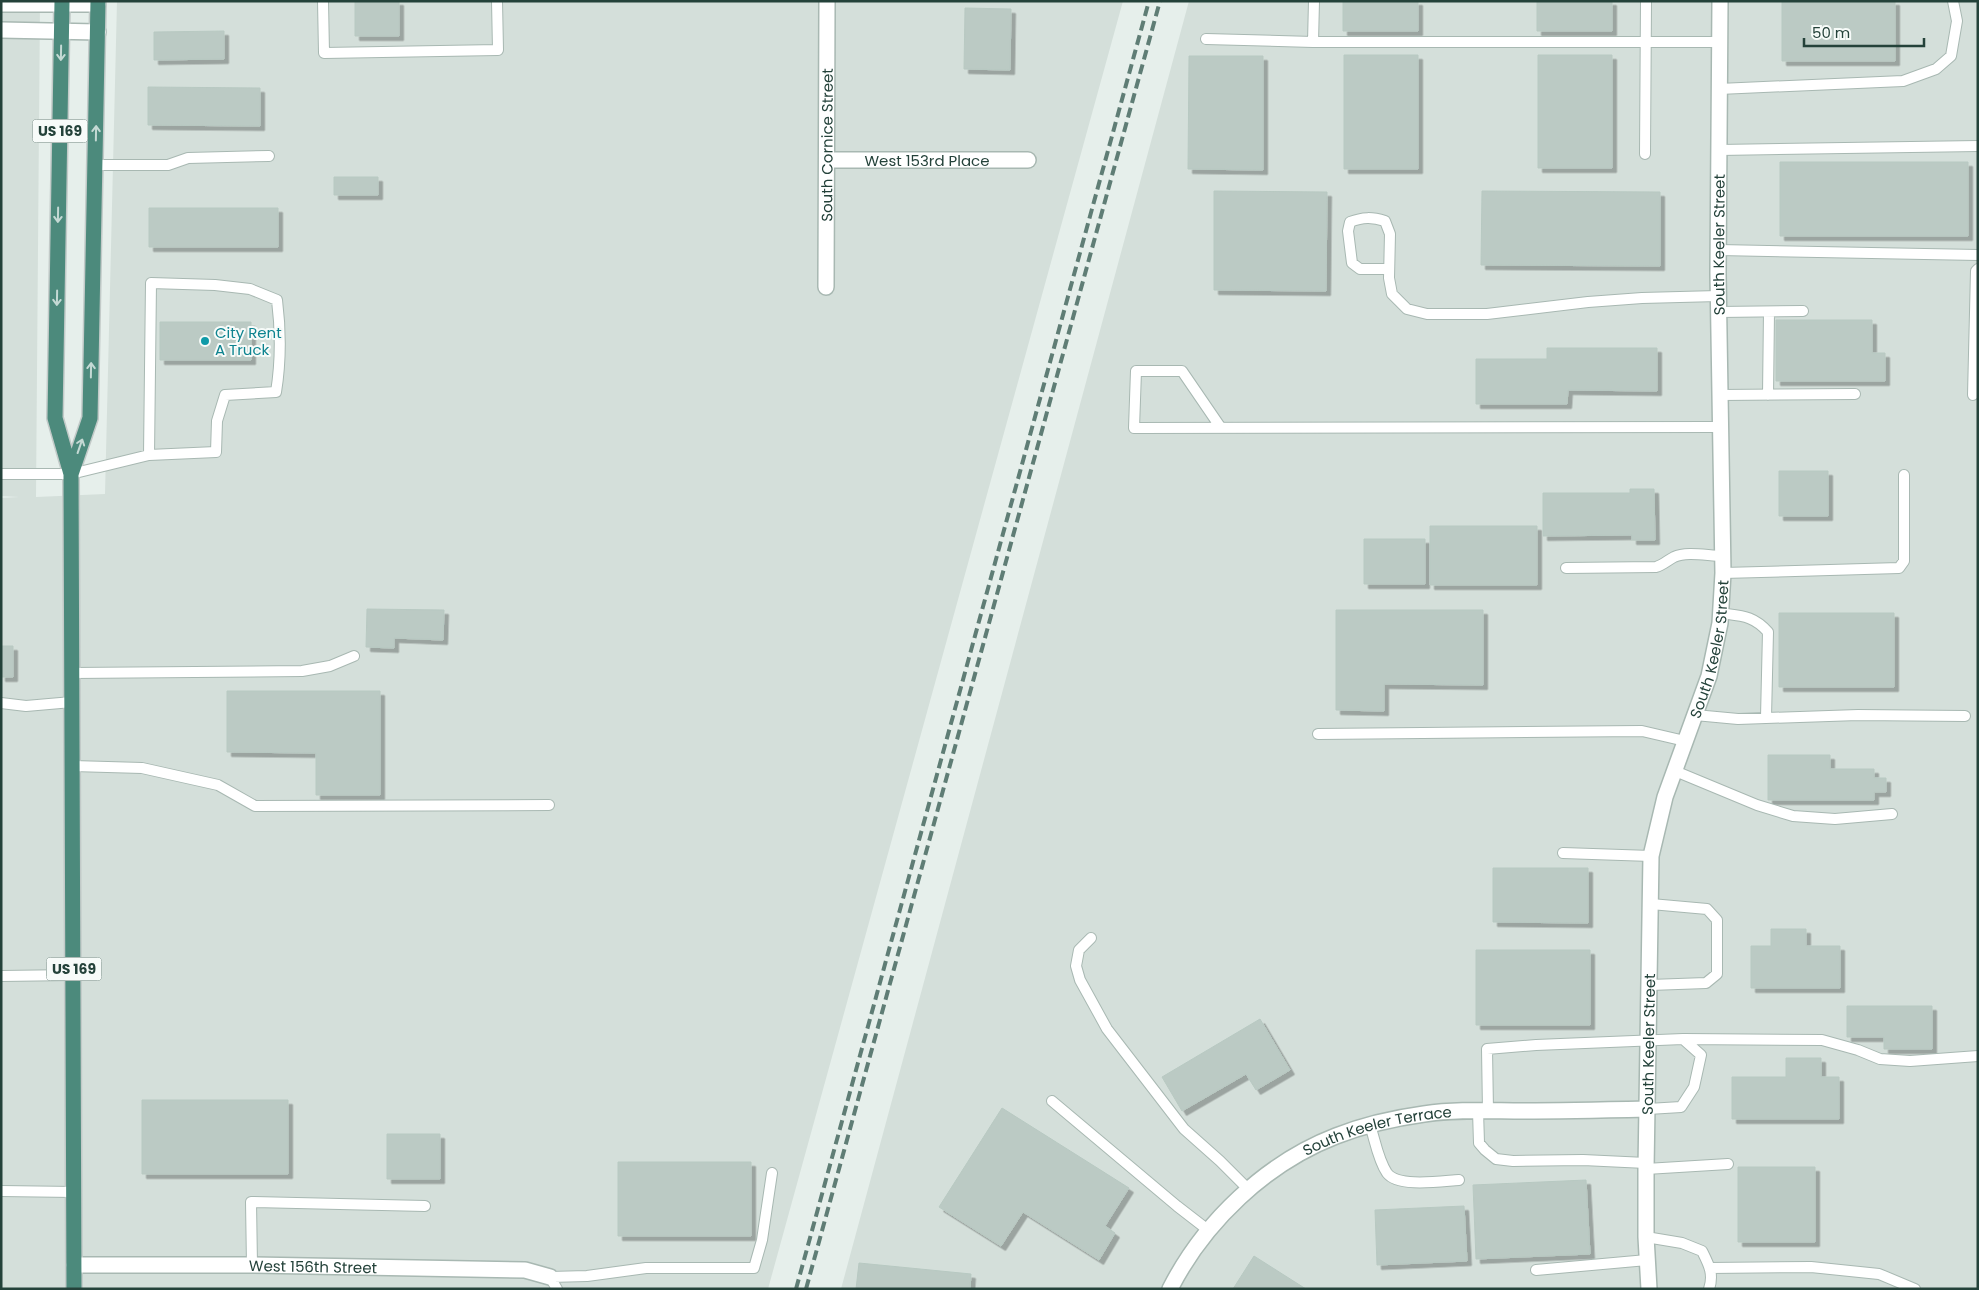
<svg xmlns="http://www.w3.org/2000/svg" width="1979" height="1290" viewBox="0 0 1979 1290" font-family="Poppins,sans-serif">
  <defs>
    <filter id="shadow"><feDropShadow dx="4.5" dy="4.5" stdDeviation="0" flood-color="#0004"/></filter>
  </defs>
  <rect width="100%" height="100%" fill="#e6efeb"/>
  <!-- built -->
  <path fill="#d4dfda" d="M 1,1 L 40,1 L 36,497 L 105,494 L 117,1 L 1123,1 L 768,1289 L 1,1289 L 1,498 L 19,497 L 1,496 Z
    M 1189,1 L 1978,1 L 1978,1289 L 841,1289 Z"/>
  <!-- building -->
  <path fill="#bbcac4" stroke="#b8c9c2" filter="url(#shadow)" d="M 355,1 L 399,1 L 399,36 L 355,36 Z
    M 1343,1 L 1418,1 L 1418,31 L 1343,31 Z
    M 1537,1 L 1612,1 L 1612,31 L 1537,31 Z
    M 1782,1 L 1895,1 L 1895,61 L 1782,61 Z
    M 965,8 L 1011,9 L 1010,70 L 964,69 Z
    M 224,31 L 224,59 L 154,60 L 154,32 Z
    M 1344,55 L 1418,55 L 1418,169 L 1344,169 Z
    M 1538,55 L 1612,55 L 1612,168 L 1538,168 Z
    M 1189,56 L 1263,56 L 1263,170 L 1188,169 Z
    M 148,87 L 260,88 L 260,126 L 148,125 Z
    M 1780,162 L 1968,162 L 1968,236 L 1780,236 Z
    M 334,177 L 378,177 L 378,195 L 334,195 Z
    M 1214,191 L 1327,192 L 1326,291 L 1214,290 Z
    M 1482,191 L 1660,192 L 1660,266 L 1481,265 Z
    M 149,208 L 278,208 L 278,247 L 149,247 Z
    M 1776,320 L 1872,320 L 1872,353 L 1885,353 L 1885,381 L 1776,381 Z
    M 160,322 L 251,322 L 251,360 L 160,360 Z
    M 1547,348 L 1657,348 L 1657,391 L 1568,390 L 1567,404 L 1476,404 L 1476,359 L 1547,359 Z
    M 1779,471 L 1828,471 L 1828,516 L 1779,516 Z
    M 1630,489 L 1654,489 L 1655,540 L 1632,540 L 1632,535 L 1543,536 L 1543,493 L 1630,493 Z
    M 1430,526 L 1537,526 L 1537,585 L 1430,585 Z
    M 1364,539 L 1425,539 L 1425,584 L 1364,584 Z
    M 367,609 L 444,610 L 443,640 L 394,638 L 394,648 L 366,647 Z
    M 1336,610 L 1483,610 L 1483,685 L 1384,684 L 1384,711 L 1336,710 Z
    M 1779,613 L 1894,613 L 1894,687 L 1779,687 Z
    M 1,646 L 13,646 L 13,677 L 1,677 Z
    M 227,691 L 380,691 L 380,795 L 316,795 L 316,753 L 227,752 Z
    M 1768,755 L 1830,755 L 1830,769 L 1874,769 L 1874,778 L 1886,778 L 1886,792 L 1874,792 L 1874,800 L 1768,800 Z
    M 1493,868 L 1588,868 L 1588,923 L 1493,922 Z
    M 1771,929 L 1806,929 L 1806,946 L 1840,946 L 1840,988 L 1751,988 L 1751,946 L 1771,946 Z
    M 1476,950 L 1590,950 L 1590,1025 L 1476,1025 Z
    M 1847,1006 L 1932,1006 L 1932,1049 L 1884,1049 L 1884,1037 L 1847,1037 Z
    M 1260,1019 L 1290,1070 L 1256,1090 L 1246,1074 L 1182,1111 L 1162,1077 Z
    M 1786,1058 L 1821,1058 L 1821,1077 L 1839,1077 L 1839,1119 L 1732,1119 L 1732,1077 L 1786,1077 Z
    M 142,1100 L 288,1100 L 288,1174 L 142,1174 Z
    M 1002,1108 L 1129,1188 L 1105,1226 L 1115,1233 L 1099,1260 L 1023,1212 L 1001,1246 L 939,1207 Z
    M 387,1134 L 440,1134 L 440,1179 L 387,1179 Z
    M 618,1162 L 751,1162 L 751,1236 L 618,1236 Z
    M 1738,1167 L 1815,1167 L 1815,1242 L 1738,1242 Z
    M 1586,1180 L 1590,1254 L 1476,1259 L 1473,1185 Z
    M 1464,1206 L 1467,1261 L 1377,1265 L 1375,1210 Z
    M 1254,1256 L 1306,1289 L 1233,1289 Z
    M 859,1263 L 971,1274 L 970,1289 L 856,1289 Z"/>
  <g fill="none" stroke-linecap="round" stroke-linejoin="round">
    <!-- service casing -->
    <g stroke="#a8b8b2" stroke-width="12">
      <path id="service" d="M 323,1 L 324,53 L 498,50 L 497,1
        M 1206,39 L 1313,42 L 1718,42
        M 1313,42 L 1314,1
        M 1719,89 L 1903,81 L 1936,69 L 1951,56 L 1957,21 L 1953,1
        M 1719,150 L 1978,146
        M 1645,154 L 1646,1
        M 95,165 L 168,165 L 188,158 L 269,156
        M 1719,250 L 1978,255
        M 1389,269 L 1360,269 L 1352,263 L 1348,231 L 1350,222 C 1363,217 1372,217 1385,221 L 1390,234 L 1389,278 L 1392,294 L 1407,309 L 1427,314 L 1487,314 L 1588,302 L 1642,298 L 1718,296
        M 1719,312 L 1803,311
        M 1720,395 L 1855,394
        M 1768,395 L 1769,312
        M 1973,395 L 1976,271 L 1978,269
        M 1221,428 L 1182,371 L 1136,371 L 1134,428 L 1720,427
        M 1,474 L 71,474 L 149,455 L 151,283 L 215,285 L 250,289 L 277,300 C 281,332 281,361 276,392 L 225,395 L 217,421 L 216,452 L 149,455
        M 1566,568 L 1656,567 C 1663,565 1668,560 1674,557 C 1687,551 1708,556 1723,556
        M 1723,573 L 1899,568 L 1904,561 L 1904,475
        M 1720,613 C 1741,616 1753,615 1768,632 L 1766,717
        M 72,673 L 302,671 L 330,666 L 354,656
        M 1,703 L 26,706 L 72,702
        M 1695,715 L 1738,719 L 1858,715 L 1965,716
        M 1318,734 L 1642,731 L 1685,741
        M 73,766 L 142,768 L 218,785 L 255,806 L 549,805
        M 1675,771 L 1757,805 L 1793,816 L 1835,819 L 1892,814
        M 1563,853 L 1651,856
        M 1091,938 L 1079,950 L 1076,966 L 1080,980 L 1107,1029 L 1184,1129 L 1220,1161 L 1249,1190
        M 1,976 L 74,975
        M 1650,985 L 1706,983 L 1717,974 L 1717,920 L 1707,909 L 1651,904
        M 1683,1039 L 1822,1040 L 1858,1050 L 1880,1059 L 1910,1061 L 1978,1056
        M 1052,1101 L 1177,1206 L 1208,1230
        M 1478,1111 L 1479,1143 L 1485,1150 L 1496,1159 L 1513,1161 L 1583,1160 L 1646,1163
        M 1488,1111 L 1487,1049 L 1536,1045 L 1683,1039 L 1701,1055 L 1694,1087 L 1681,1107 L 1648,1109
        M 1370,1125 C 1375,1140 1378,1160 1387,1173 C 1398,1188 1442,1181 1459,1180
        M 1646,1169 L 1728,1164
        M 1,1191 L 74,1192
        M 1646,1237 L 1682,1243 L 1702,1251 C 1709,1265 1714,1274 1709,1289
        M 252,1265 L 251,1202 L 425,1206
        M 1710,1268 L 1811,1267 L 1879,1274 L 1915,1289
        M 1536,1270 L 1647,1260
        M 557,1289 L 550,1277 L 587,1276 L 646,1268 L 754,1268 L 762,1240 L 772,1173"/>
    </g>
    <!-- minor casing -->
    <g stroke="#a8b8b2" stroke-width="18">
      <g id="minor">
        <path d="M 1,4 L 98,4"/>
        <path d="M 1,30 L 98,32"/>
        <path id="s1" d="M 827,160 L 1028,160"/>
        <path id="s2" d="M 826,287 L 827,1"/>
        <path id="s3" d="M 74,1265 L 252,1265 L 525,1270 L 550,1277"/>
        <path id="s4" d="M 1170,1289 C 1204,1222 1266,1163 1336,1136 C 1364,1125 1395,1118 1424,1114 C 1457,1109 1490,1111 1523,1111 C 1564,1111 1606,1110 1648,1109"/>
        <path id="s5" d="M 1649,1289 L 1646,1237 L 1646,1169 L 1651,856 L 1665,797 L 1709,676 L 1720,623 L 1723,573 L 1718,274 L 1720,1"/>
      </g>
    </g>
    <!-- trunk casing -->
    <g stroke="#c2cac8" stroke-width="18">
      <path id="trunk" d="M 62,1 L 55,418 L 71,474 L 74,1289
        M 71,474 L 90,418 L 98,1"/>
    </g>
    <!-- service -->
    <use href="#service" stroke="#fff" stroke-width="10"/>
    <!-- minor -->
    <use href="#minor" stroke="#fff" stroke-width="15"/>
    <!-- trunk -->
    <use href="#trunk" stroke="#4c8a7c" stroke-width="15"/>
    <!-- rail -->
    <path stroke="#5f7d75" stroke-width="4" stroke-dasharray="10 5" stroke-linecap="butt" d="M 796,1289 L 1149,1
      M 806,1289 L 1160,1"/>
  </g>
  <!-- one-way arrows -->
  <defs><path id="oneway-shaft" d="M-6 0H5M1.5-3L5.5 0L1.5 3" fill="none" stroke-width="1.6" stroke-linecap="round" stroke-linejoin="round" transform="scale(1.25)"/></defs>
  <g stroke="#c4d9d4">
    <use href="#oneway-shaft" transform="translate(61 53) rotate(91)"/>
    <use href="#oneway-shaft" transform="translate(96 133) rotate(-89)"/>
    <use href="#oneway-shaft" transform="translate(58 215) rotate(91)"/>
    <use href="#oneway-shaft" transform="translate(57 298) rotate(91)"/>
    <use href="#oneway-shaft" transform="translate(91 370) rotate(-89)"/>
    <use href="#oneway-shaft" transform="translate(80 446) rotate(-71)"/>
  </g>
  <!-- markers -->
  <circle fill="#0f9aa8" stroke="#f7fbf9" stroke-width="2" cx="205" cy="341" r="5"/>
  <g text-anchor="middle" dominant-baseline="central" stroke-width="4" stroke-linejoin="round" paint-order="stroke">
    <!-- shield labels -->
    <g fill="#f7fbf9" stroke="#637a73" stroke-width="1">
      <rect x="32.5" y="119.5" width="55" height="23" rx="4"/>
      <rect x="46.5" y="957.5" width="55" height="23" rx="4"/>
    </g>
    <g font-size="14" font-weight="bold" fill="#24423a">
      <text x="60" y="131">US 169</text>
      <text x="74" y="969">US 169</text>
    </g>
    <!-- street labels -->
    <g font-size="15" fill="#24423a" stroke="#f7fbf9">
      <text stroke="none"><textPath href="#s2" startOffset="142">South Cornice Street</textPath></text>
      <text stroke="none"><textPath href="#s1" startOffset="100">West 153rd Place</textPath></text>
      <text stroke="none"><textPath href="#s5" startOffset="1055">South Keeler Street</textPath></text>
      <text stroke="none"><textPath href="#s5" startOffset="649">South Keeler Street</textPath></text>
      <text stroke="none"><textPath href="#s5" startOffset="245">South Keeler Street</textPath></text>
      <text stroke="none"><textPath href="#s4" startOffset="272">South Keeler Terrace</textPath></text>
      <text stroke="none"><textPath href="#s3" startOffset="239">West 156th Street</textPath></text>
    </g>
    <!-- culture labels -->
    <g font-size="15" fill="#0d838f" stroke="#f7fbf9" text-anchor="start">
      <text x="215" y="332">City Rent<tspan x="215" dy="17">A Truck</tspan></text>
    </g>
  </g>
  <!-- border -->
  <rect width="1979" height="1290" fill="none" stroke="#24423a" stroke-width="5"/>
  <!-- scale -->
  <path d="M1804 38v8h120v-8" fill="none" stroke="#24423a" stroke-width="2.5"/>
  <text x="1812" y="38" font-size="15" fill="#24423a" stroke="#f7fbf9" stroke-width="4" paint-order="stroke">50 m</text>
</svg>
